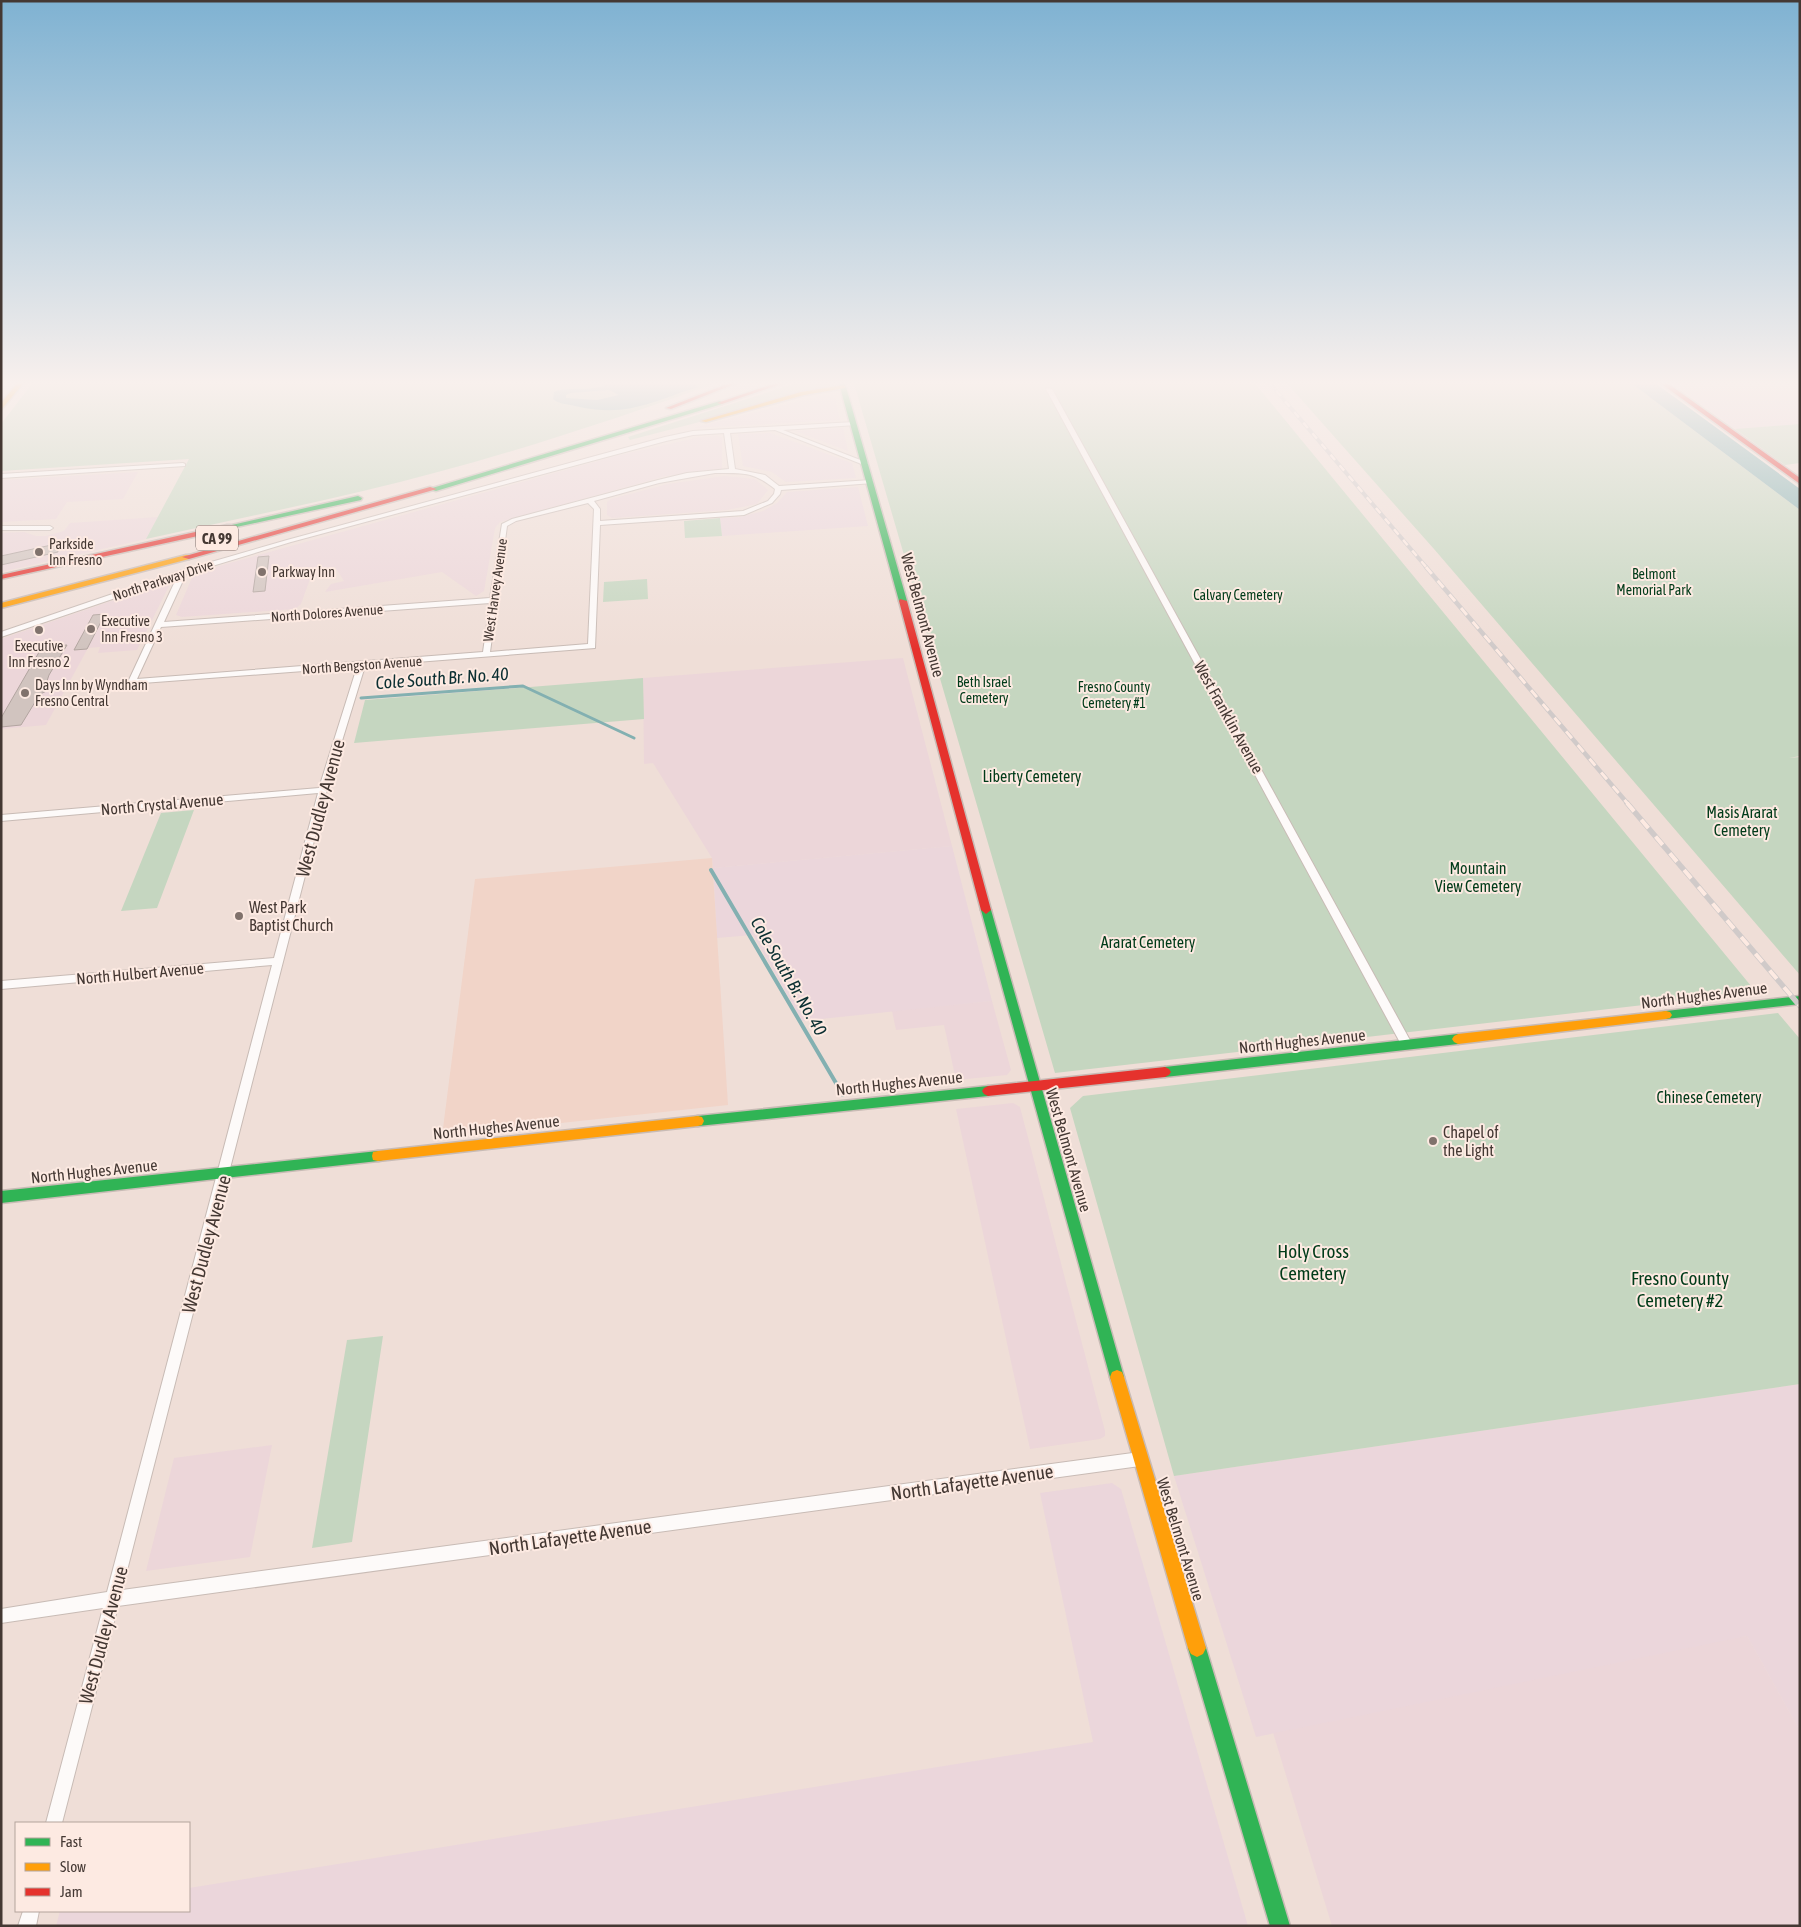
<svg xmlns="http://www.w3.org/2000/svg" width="1801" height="1927" viewBox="0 0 1801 1927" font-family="'Asap Condensed',sans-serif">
  <rect width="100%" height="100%" fill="#efded7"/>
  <!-- commercial -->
  <path fill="#ecd6d9" d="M 824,395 L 835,398 L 840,420 L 693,428 Z
    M 843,428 L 848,451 L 795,431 Z
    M 717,436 L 722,437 L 722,469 L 666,476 L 500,522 L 495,528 L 484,591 L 476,596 L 442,572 L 325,592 L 331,584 L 344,581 L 335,567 L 323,571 L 310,579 L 301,604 L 295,609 L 182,617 L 176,615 L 194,573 L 616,456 L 700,437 Z
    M 138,472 L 123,499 L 67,502 L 56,519 L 1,522 L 1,480 Z
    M 724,476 L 755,479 L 768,490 L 757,504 L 727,510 L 612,518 L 607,515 L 607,502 L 611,499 L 668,484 Z
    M 158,517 L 146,539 L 1,572 L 1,533 L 24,532 L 36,536 L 46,536 L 64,531 L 70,523 Z
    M 161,584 L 167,584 L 169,586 L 137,650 L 98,653 L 100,647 L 88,648 L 46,725 L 1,729 L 1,639 Z
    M 903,658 L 952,846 L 713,868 L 712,858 L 653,763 L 644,764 L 643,678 Z
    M 992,1001 L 1011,1070 L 1007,1075 L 956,1080 L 944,1025 L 896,1030 L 892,1011 Z
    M 1013,1103 L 1020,1107 L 1105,1431 L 1105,1436 L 1100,1439 L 1030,1449 L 956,1109 Z
    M 272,1445 L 250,1557 L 146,1571 L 174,1458 Z
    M 1747,1636 L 1800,1731 L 1800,1926 L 1332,1926 L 1267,1713 Z"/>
  <!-- industrial -->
  <path fill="#ebd6db" d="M 1668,380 L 1800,380 L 1800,424 L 1735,429 Z
    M 770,433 L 852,463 L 856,478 L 786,482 L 772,472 L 743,466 L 738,434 Z
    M 858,487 L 868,526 L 722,536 L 720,518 L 740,517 L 763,511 L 777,503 L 787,492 Z
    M 952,846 L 992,1001 L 802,1021 L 753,935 L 717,938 L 713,868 Z
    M 1800,1384 L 1800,1731 L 1747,1636 L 1256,1737 L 1174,1476 Z
    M 1112,1483 L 1121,1489 L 1248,1926 L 56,1926 L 60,1911 L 189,1911 L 189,1888 L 1093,1742 L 1040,1493 Z"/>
  <!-- built -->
  <path fill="#f1d4c8" d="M 712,858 L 728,1105 L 442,1136 L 475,879 Z"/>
  <!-- green -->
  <path fill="#c5d6c0" d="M 35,380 L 724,380 C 606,423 486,462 363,491 C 291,508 218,523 146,539 L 189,459 L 1,471 L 1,424 Z
    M 806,380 L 830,380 L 834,387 L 630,440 L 628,437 Z
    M 853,380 L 1252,380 L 1756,992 L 1055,1073 Z
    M 1284,380 L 1627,380 L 1800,510 L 1800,756 L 1789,758 L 1800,757 L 1800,975 L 1434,549 Z
    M 1800,424 L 1800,463 L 1785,465 L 1735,429 Z
    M 720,518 L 722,536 L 685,538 L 684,521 Z
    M 647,579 L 648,599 L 603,602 L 604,582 Z
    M 643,678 L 644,719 L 354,743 L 365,700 Z
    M 194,810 L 157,908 L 121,911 L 161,813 Z
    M 1778,1013 L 1800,1039 L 1800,1384 L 1174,1476 L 1070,1108 L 1083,1096 Z
    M 383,1336 L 352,1542 L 312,1548 L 347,1340 Z"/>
  <!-- water -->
  <path fill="#83b0b1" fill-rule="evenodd" d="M 613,380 C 628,380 690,377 698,387 C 650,402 627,418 575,406 C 567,404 559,404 553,399 L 554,392 C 570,385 601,394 613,380 ZM 609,390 L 619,395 L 597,400 L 566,398 L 566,395 L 571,393 Z
    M 1627,380 L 1651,380 L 1800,489 L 1800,510 Z"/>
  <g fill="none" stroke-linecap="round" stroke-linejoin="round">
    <!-- stream-far1 -->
    <path stroke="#83b0b1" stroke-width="3" d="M 361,698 L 523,686 L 634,738"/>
    <!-- stream -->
    <path stroke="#83b0b1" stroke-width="4" d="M 711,870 L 843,1095"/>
  </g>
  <!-- building -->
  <path fill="#d1c4bf" stroke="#b2a5a0" d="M 56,544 L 58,552 L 1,565 L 1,556 Z
    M 269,556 L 265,591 L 253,592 L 258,557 Z
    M 105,614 L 87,649 L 74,650 L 93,615 Z
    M 67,645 L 49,675 L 45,687 L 51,689 L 40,694 L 21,725 L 1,727 L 1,718 L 42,647 Z"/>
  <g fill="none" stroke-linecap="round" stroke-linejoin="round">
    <!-- street casing -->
    <g stroke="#c8bbb5" stroke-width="2">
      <path id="street" d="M 1047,388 L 1052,389 L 1411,1042 L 1412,1045 L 1411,1048 L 1403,1048 L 1046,389 Z
        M 854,422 L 856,423 L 856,425 L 783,430 L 868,463 L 868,465 L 864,465 L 775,430 L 730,433 L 735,469 L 765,475 L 779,486 L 871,480 L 873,481 L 873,483 L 781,490 L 780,494 L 772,503 L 744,515 L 600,525 L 595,648 L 365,666 L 327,790 L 122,1590 L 1140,1452 L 1145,1454 L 1147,1459 L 1145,1464 L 1140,1466 L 118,1606 L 62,1823 L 46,1823 L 103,1608 L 1,1623 L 1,1609 L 107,1592 L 272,965 L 1,989 L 1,981 L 274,958 L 318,793 L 1,821 L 1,815 L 319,788 L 357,667 L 129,684 L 128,682 L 177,577 L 1,637 L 1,632 L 180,571 L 287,540 L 665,437 L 693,431 ZM 724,433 L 729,469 L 687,473 L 658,480 L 512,519 L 502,524 L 490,598 L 164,622 L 186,574 L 291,542 L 666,441 L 693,435 ZM 715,473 C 742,473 753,471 775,489 L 774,494 L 768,501 L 743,511 L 600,521 L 600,509 L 594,501 L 659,483 ZM 588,503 L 594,509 L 588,644 L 490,652 L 507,526 L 516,521 ZM 490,603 L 483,652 L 137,679 L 161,627 Z
        M 183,463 L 185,464 L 185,466 L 1,478 L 1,474 Z
        M 1,526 L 50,526 L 53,528 L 50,530 L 1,530 Z
        M 23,1911 L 39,1911 L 36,1926 L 18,1926 Z"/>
    </g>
    <!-- fast casing -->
    <g stroke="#c8bbb5" stroke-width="3">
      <path id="fast" d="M 838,380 L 844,380 L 907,601 L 906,603 L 899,601 Z
        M 720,401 L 723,403 L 722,404 L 436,491 L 429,489 Z
        M 358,496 L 362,498 L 361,500 L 227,529 L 223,527 Z
        M 986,906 L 991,910 L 1124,1377 L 1122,1382 L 1117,1384 L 1112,1382 L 1110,1377 L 981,910 Z
        M 1800,996 L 1800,1004 L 1666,1019 L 1662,1018 L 1660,1015 L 1662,1012 L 1666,1011 Z
        M 1458,1034 L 1462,1036 L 1464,1039 L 1462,1042 L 1458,1044 L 1165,1077 L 1161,1075 L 1159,1072 L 1161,1069 L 1165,1067 Z
        M 988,1086 L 992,1088 L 994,1091 L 992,1094 L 988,1096 L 698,1126 L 694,1125 L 692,1121 L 694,1117 L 698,1116 Z
        M 378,1151 L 383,1152 L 384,1156 L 383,1160 L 378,1161 L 1,1203 L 1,1191 Z
        M 1197,1639 L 1203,1642 L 1206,1648 L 1290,1926 L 1270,1926 L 1188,1648 L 1191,1642 Z"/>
    </g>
    <!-- slow casing -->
    <g stroke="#c8bbb5" stroke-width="3">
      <path id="slow" d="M 20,380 L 26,380 L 1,410 L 1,403 Z
        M 843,385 L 845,386 L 845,388 L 804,395 L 706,422 L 701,421 L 801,392 Z
        M 186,555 L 189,555 L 189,559 L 1,608 L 1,603 Z
        M 1666,1011 L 1670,1012 L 1672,1015 L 1670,1018 L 1666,1019 L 1458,1044 L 1454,1042 L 1452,1039 L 1454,1036 L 1458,1034 Z
        M 698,1116 L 702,1117 L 704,1121 L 702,1125 L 698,1126 L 378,1161 L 373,1160 L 372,1156 L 373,1152 L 378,1151 Z
        M 1117,1370 L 1122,1372 L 1124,1377 L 1206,1648 L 1203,1654 L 1197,1657 L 1191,1654 L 1188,1648 L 1110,1377 L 1112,1372 Z"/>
    </g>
    <!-- jam casing -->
    <g stroke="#c8bbb5" stroke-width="3">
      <path id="jam" d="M 737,380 L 745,380 L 671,409 L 666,408 Z
        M 785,380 L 793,380 L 722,404 L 717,403 Z
        M 1656,380 L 1663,380 L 1800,478 L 1800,484 Z
        M 430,487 L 437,489 L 189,559 L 182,557 Z
        M 227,525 L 230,525 L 230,529 L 1,579 L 1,575 Z
        M 900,599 L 907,601 L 991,910 L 986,914 L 981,910 L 899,601 Z
        M 1165,1067 L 1169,1069 L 1171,1072 L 1169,1075 L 1165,1077 L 988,1096 L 984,1094 L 982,1091 L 984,1088 L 988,1086 Z"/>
    </g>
    <!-- street -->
    <use href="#street" fill="#fdfaf9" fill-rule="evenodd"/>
    <!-- fast -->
    <use href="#fast" fill="#30b455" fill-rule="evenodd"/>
    <!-- slow -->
    <use href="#slow" fill="#ff9f0a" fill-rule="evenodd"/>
    <!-- jam -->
    <use href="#jam" fill="#e5322d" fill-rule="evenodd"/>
    <!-- rail-far2 casing -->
    <g stroke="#d0cac9" stroke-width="4">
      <path id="rail-far2" d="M 1267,380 L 1427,568"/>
    </g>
    <!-- rail-far1 casing -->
    <g stroke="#d0cac9" stroke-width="4.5">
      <path id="rail-far1" d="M 1426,567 L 1628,804"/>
    </g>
    <!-- rail casing -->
    <g stroke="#d0cac9" stroke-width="5.5">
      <path id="rail" d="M 1627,803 L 1800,1006"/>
    </g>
    <!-- rail-far2 -->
    <use href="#rail-far2" stroke="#fdeae2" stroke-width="2.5" stroke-dasharray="7" stroke-linecap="butt"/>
    <!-- rail-far1 -->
    <use href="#rail-far1" stroke="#fdeae2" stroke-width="3" stroke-dasharray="9" stroke-linecap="butt"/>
    <!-- rail -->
    <use href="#rail" stroke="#fdeae2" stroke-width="4" stroke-dasharray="11" stroke-linecap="butt"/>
  </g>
  <!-- sky -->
  <linearGradient id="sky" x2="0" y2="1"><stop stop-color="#7fb2d2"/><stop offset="0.59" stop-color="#f8f0ed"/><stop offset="1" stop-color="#f8f0ed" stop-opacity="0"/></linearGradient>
  <rect width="1801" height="649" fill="url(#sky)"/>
  <!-- markers -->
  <g fill="#80726c" stroke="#fdeae2" stroke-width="2">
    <circle cx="39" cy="552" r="5"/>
    <circle cx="262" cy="572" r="5"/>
    <circle cx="91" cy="629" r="5"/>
    <circle cx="39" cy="630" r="5"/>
    <circle cx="25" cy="693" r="5"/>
    <circle cx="239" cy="916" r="5"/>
    <circle cx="1433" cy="1141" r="5"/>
  </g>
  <g text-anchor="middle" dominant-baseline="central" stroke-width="4" stroke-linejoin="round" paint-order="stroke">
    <!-- far-poi labels -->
    <g font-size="14" fill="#443833" stroke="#fdeae2" text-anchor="start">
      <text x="49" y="544">Parkside<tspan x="49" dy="16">Inn Fresno</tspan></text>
      <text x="272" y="572">Parkway Inn</text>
      <text x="101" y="621">Executive<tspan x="101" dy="16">Inn Fresno 3</tspan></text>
      <text x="39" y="646" text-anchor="middle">Executive<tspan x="39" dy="16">Inn Fresno 2</tspan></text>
      <text x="35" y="685">Days Inn by Wyndham<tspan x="35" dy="16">Fresno Central</tspan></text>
    </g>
    <!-- far-park labels -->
    <g font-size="14" fill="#003b19" stroke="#fdeae2">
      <text x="1654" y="574">Belmont<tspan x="1654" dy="16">Memorial Park</tspan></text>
      <text x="1238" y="595">Calvary Cemetery</text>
      <text x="984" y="682">Beth Israel<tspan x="984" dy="16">Cemetery</tspan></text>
      <text x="1114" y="687">Fresno County<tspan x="1114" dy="16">Cemetery #1</tspan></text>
    </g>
    <!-- far-street labels -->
    <g font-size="14" fill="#443833" stroke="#fdeae2">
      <text transform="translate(163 580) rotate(-18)">North Parkway Drive</text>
      <text transform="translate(495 590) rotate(-82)">West Harvey Avenue</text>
      <text transform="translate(327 613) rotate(-4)">North Dolores Avenue</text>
      <text transform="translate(362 665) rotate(-4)">North Bengston Avenue</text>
    </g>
    <!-- shield labels -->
    <rect fill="#fdeae2" stroke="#7c6d68" stroke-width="1" x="196" y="525.5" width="42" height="25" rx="4"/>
    <g font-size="15" font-weight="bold" fill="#443833">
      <text x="217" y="538">CA 99</text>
    </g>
    <!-- street labels -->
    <g font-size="16" fill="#443833" stroke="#fdeae2">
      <text transform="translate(923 615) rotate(75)">West Belmont Avenue</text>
      <text transform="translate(1229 717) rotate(61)">West Franklin Avenue</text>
      <text transform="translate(162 804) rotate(-5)">North Crystal Avenue</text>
      <text transform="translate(140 973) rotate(-5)">North Hulbert Avenue</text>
      <text transform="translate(1704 995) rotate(-7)">North Hughes Avenue</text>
      <text transform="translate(1302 1041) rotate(-6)">North Hughes Avenue</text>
      <text transform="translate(899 1083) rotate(-6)">North Hughes Avenue</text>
      <text transform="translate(496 1127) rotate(-6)">North Hughes Avenue</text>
      <text transform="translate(1069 1150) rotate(74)">West Belmont Avenue</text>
      <text transform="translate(94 1171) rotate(-6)">North Hughes Avenue</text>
      <text transform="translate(1181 1539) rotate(73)">West Belmont Avenue</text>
    </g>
    <!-- park labels -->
    <g font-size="16" fill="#003b19" stroke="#fdeae2">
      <text x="1032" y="776">Liberty Cemetery</text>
      <text x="1742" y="812">Masis Ararat<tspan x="1742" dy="18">Cemetery</tspan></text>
      <text x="1478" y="868">Mountain<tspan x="1478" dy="18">View Cemetery</tspan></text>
      <text x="1148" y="942">Ararat Cemetery</text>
      <text x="1709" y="1097">Chinese Cemetery</text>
    </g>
    <!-- poi labels -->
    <g font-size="16" fill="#443833" stroke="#fdeae2" text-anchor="start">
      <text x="249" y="907">West Park<tspan x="249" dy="18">Baptist Church</tspan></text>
      <text x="1443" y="1132">Chapel of<tspan x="1443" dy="18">the Light</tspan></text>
    </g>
    <!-- water labels -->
    <g font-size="18" font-style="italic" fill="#0b2f32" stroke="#fdeae2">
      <text transform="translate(442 678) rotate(-4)">Cole South Br. No. 40</text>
      <text transform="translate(789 976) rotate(60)">Cole South Br. No. 40</text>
    </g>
    <!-- near-street labels -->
    <g font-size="19" fill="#443833" stroke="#fdeae2">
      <text transform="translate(320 808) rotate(-75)">West Dudley Avenue</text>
      <text transform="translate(206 1244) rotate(-75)">West Dudley Avenue</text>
      <text transform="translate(972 1482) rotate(-8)">North Lafayette Avenue</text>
      <text transform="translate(570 1537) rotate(-8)">North Lafayette Avenue</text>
      <text transform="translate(103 1635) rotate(-75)">West Dudley Avenue</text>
    </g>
    <!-- near-park labels -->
    <g font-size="19" fill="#003b19" stroke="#fdeae2">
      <text x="1313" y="1251">Holy Cross<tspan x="1313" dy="22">Cemetery</tspan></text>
      <text x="1680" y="1278">Fresno County<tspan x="1680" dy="22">Cemetery #2</tspan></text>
    </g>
  </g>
  <!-- border -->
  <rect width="1801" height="1927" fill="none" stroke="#443833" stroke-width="5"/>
  <!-- legend -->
  <rect x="15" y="1822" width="175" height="90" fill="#fdeae2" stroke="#b3a39c"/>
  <rect x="25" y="1838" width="25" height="8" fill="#30b455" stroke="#b3a39c"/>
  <text x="60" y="1847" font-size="15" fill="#443833">Fast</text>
  <rect x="25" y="1863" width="25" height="8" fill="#ff9f0a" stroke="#b3a39c"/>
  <text x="60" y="1872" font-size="15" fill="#443833">Slow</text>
  <rect x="25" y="1888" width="25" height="8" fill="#e5322d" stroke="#b3a39c"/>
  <text x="60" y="1897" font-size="15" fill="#443833">Jam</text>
</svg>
